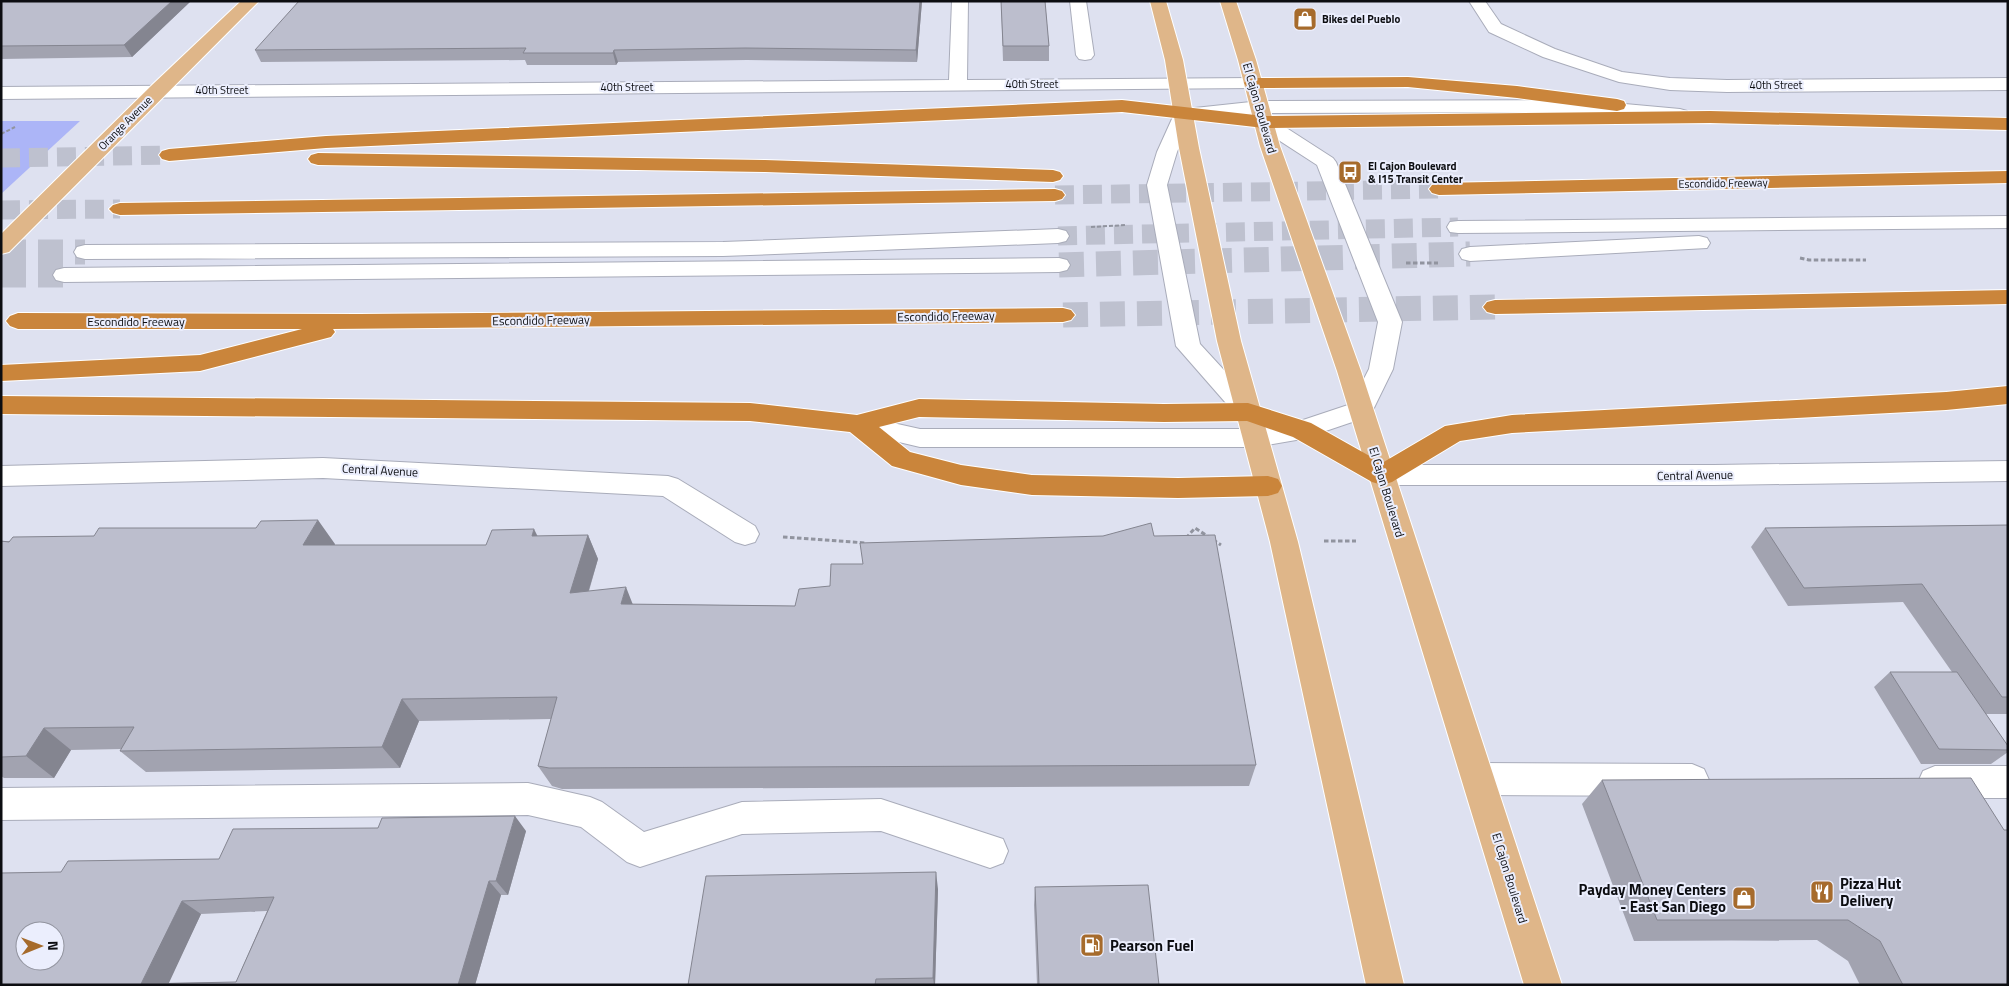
<svg xmlns="http://www.w3.org/2000/svg" width="2009" height="986" viewBox="0 0 2009 986" font-family="'Titillium Web',sans-serif">
  <rect width="100%" height="100%" fill="#dee1f0"/>
  <!-- green -->
  <path fill="#acb5f7" d="M 1,121 L 80,121 L 1,194 Z"/>
  <g fill="none" stroke-linecap="round" stroke-linejoin="round">
    <!-- minor-tunnel-far1 -->
    <path stroke="#bec1cf" stroke-width="19" stroke-dasharray="19 9" stroke-linecap="butt" d="M 1058,236 L 1458,227"/>
    <!-- minor-tunnel -->
    <path stroke="#bec1cf" stroke-width="25" stroke-dasharray="25 12" stroke-linecap="butt" d="M 1,252 L 85,252
      M 1059,265 L 1470,254
      M 1,275 L 64,275"/>
    <!-- highway-tunnel-far1 -->
    <path stroke="#bec1cf" stroke-width="19" stroke-dasharray="19 9" stroke-linecap="butt" d="M 1,158 L 169,155
      M 1055,195 L 1439,189
      M 1,210 L 120,209"/>
    <!-- highway-tunnel -->
    <path stroke="#bec1cf" stroke-width="25" stroke-dasharray="25 12" stroke-linecap="butt" d="M 1063,315 L 1495,307"/>
    <!-- minor casing -->
    <g stroke="#a9acba" stroke-width="2">
      <path id="minor" d="M 952,1 L 968,1 L 967,80 L 1253,78 L 1259,79 L 1262,83 L 1259,87 L 1253,88 L 1,99 L 1,87 L 949,80 Z
        M 1070,1 L 1086,1 L 1094,55 L 1091,59 L 1085,60 L 1079,59 L 1076,55 Z
        M 1469,1 L 1485,1 L 1501,24 L 1555,49 L 1622,72 L 1670,78 L 1727,80 L 2008,78 L 2008,90 L 1727,92 L 1670,90 L 1619,82 L 1543,57 L 1489,32 Z
        M 1581,100 L 1680,109 L 1687,111 L 1690,115 L 1687,119 L 1680,121 L 1581,112 L 1260,113 L 1190,119 L 1177,152 L 1167,185 L 1200,344 L 1257,406 L 1261,412 L 1257,418 L 1248,421 L 1239,418 L 1176,346 L 1147,185 L 1157,152 L 1176,110 L 1260,101 Z
        M 1264,116 L 1271,118 L 1333,158 L 1336,162 L 1402,322 L 1393,369 L 1370,416 L 1302,439 L 1255,447 L 920,447 L 848,430 L 844,424 L 848,418 L 857,415 L 920,429 L 1255,429 L 1300,421 L 1351,404 L 1369,369 L 1378,322 L 1317,165 L 1257,126 L 1254,122 L 1257,118 Z
        M 2008,216 L 2008,228 L 1458,233 L 1450,232 L 1447,227 L 1450,222 L 1458,221 Z
        M 1058,229 L 1066,231 L 1069,236 L 1066,241 L 1058,243 L 723,256 L 85,259 L 77,257 L 74,252 L 77,247 L 85,245 L 723,242 Z
        M 1699,236 L 1707,238 L 1710,243 L 1707,248 L 1470,261 L 1462,259 L 1459,254 L 1462,249 L 1470,247 Z
        M 1059,258 L 1067,260 L 1070,265 L 1067,270 L 1059,272 L 64,282 L 56,280 L 53,275 L 56,270 L 64,268 Z
        M 323,458 L 668,476 L 678,479 L 755,526 L 759,534 L 755,542 L 745,545 L 735,542 L 663,496 L 323,478 L 1,486 L 1,466 Z
        M 2008,461 L 2008,481 L 1714,485 L 1382,485 L 1372,482 L 1368,475 L 1372,468 L 1382,465 L 1714,465 Z
        M 1479,763 L 1692,764 L 1704,769 L 1709,780 L 1704,791 L 1692,796 L 1479,795 L 1467,790 L 1462,779 L 1467,768 Z
        M 1935,766 L 2008,766 L 2008,798 L 1935,798 L 1923,793 L 1918,782 L 1923,771 Z
        M 528,783 L 590,797 L 602,802 L 644,832 L 742,802 L 881,799 L 1003,839 L 1008,851 L 1003,863 L 990,868 L 881,831 L 742,834 L 640,867 L 627,862 L 581,827 L 528,815 L 1,820 L 1,788 Z"/>
    </g>
    <!-- major casing -->
    <g stroke="#fff" stroke-width="2">
      <path id="major" d="M 241,1 L 259,1 L 9,252 L 1,254 L 1,234 L 151,86 Z
        M 1150,1 L 1166,1 L 1183,60 L 1199,148 L 1241,341 L 1298,542 L 1404,985 L 1366,985 L 1270,542 L 1217,341 L 1179,148 L 1165,60 Z
        M 1220,1 L 1236,1 L 1256,60 L 1280,146 L 1361,371 L 1562,985 L 1524,985 L 1337,371 L 1260,146 L 1238,60 Z"/>
    </g>
    <!-- highway casing -->
    <g stroke="#fff" stroke-width="2">
      <path id="highway" d="M 1408,77 L 1517,86 L 1617,99 L 1624,101 L 1626,105 L 1624,109 L 1617,111 L 1517,98 L 1408,87 L 1253,88 L 1247,87 L 1244,83 L 1247,79 L 1253,78 Z
        M 1122,100 L 1264,116 L 1710,111 L 2008,118 L 2008,130 L 1710,123 L 1264,128 L 1122,112 L 326,148 L 169,161 L 162,159 L 159,155 L 162,151 L 169,149 L 326,136 Z
        M 318,153 L 765,160 L 1053,170 L 1060,172 L 1063,176 L 1060,180 L 1053,182 L 765,172 L 318,165 L 311,163 L 308,159 L 311,155 Z
        M 2008,171 L 2008,183 L 1439,195 L 1432,193 L 1429,189 L 1432,185 L 1439,183 Z
        M 1055,189 L 1062,191 L 1065,195 L 1062,199 L 1055,201 L 120,215 L 113,213 L 109,209 L 113,205 L 120,203 Z
        M 2008,290 L 2008,304 L 1495,314 L 1487,312 L 1483,307 L 1487,302 L 1495,300 Z
        M 1063,308 L 1071,310 L 1075,315 L 1071,320 L 1063,322 L 333,329 L 335,332 L 331,337 L 200,371 L 1,381 L 1,365 L 200,355 L 302,329 L 18,329 L 10,326 L 6,321 L 10,316 L 18,313 L 360,314 Z
        M 2008,386 L 2008,404 L 1946,410 L 1512,433 L 1460,441 L 1392,482 L 1382,485 L 1372,482 L 1293,437 L 1247,421 L 1164,422 L 919,417 L 879,427 L 910,452 L 961,465 L 1032,475 L 1178,478 L 1268,476 L 1278,479 L 1282,486 L 1278,493 L 1268,496 L 1178,498 L 1032,495 L 961,485 L 892,466 L 850,432 L 750,421 L 1,414 L 1,396 L 750,403 L 857,415 L 919,399 L 1164,404 L 1248,403 L 1311,423 L 1382,463 L 1445,426 L 1512,415 L 1946,392 Z"/>
    </g>
    <!-- path-far1 -->
    <path stroke="#91949f" stroke-width="2" stroke-dasharray="4 2" stroke-linecap="butt" d="M 1,134 L 15,127
      M 1091,227 L 1127,225"/>
    <!-- path -->
    <path stroke="#91949f" stroke-width="3" stroke-dasharray="4.5 2.5" stroke-linecap="butt" d="M 1800,258 L 1809,260 L 1866,260
      M 1406,263 L 1438,263
      M 783,537 L 866,543
      M 1186,538 L 1195,528 L 1221,545
      M 1324,541 L 1356,541"/>
    <!-- minor -->
    <use href="#minor" fill="#fff" fill-rule="evenodd"/>
    <!-- major -->
    <use href="#major" fill="#dfb689" fill-rule="evenodd"/>
    <!-- highway -->
    <use href="#highway" fill="#ca853b" fill-rule="evenodd"/>
  </g>
  <!-- wall -->
  <path fill="#a2a3b0" fill-rule="evenodd" d="M 1,1 L 191,1 L 132,57 L 1,59 Z
    M 922,1 L 917,62 L 747,60 L 618,62 L 616,65 L 527,65 L 525,60 L 261,62 L 255,50 Z
    M 1001,1 L 1045,1 L 1049,46 L 1049,61 L 1003,61 Z
    M 2008,525 L 2008,714 L 1986,714 L 2008,746 L 2008,752 L 1991,764 L 1921,764 L 1874,687 L 1890,672 L 1952,672 L 1903,602 L 1788,606 L 1751,547 L 1765,528 Z
    M 588,535 L 598,559 L 589,591 L 633,604 L 795,606 L 830,586 L 863,564 L 1154,536 L 1256,765 L 1249,786 L 562,789 L 552,786 L 538,766 L 551,719 L 419,721 L 400,768 L 146,772 L 120,751 L 122,749 L 71,750 L 54,778 L 4,778 L 1,776 L 1,541 L 335,544 L 335,545 L 486,545 L 538,536 Z
    M 1602,780 L 2008,985 L 1860,985 L 1848,961 L 1817,940 L 1634,941 L 1582,804 Z
    M 526,831 L 508,895 L 501,895 L 475,985 L 1,985 L 61,872 L 219,859 ZM 267,911 L 236,982 L 168,983 L 201,914 Z
    M 1035,887 L 1159,985 L 1037,985 L 1034,905 Z
    M 938,889 L 935,985 L 688,985 Z"/>
  <!-- shaded-wall -->
  <path fill="#848590" d="M 172,1 L 191,1 L 132,57 L 124,45 Z
    M 920,1 L 922,1 L 917,62 L 916,50 Z
    M 614,50 L 618,62 L 616,65 L 613,53 Z
    M 318,520 L 335,544 L 321,568 L 303,545 Z
    M 534,529 L 546,553 L 532,536 Z
    M 588,535 L 598,559 L 581,616 L 570,593 Z
    M 626,587 L 635,610 L 621,604 Z
    M 402,699 L 419,721 L 400,768 L 382,747 Z
    M 44,728 L 71,750 L 54,778 L 26,756 Z
    M 515,816 L 526,831 L 508,895 L 496,881 Z
    M 936,872 L 938,889 L 935,985 L 934,985 L 933,978 Z
    M 489,881 L 501,895 L 475,985 L 458,985 Z
    M 182,901 L 201,914 L 168,985 L 141,984 Z"/>
  <!-- building -->
  <path fill="#bcbecd" stroke="#848590" fill-rule="evenodd" d="M 1,1 L 172,1 L 124,45 L 1,46 Z
    M 299,1 L 920,1 L 916,50 L 745,48 L 614,50 L 613,53 L 523,53 L 526,48 L 255,50 Z
    M 1001,1 L 1045,1 L 1049,46 L 1003,46 Z
    M 318,520 L 303,545 L 486,545 L 492,530 L 534,529 L 532,536 L 588,535 L 570,593 L 626,587 L 621,604 L 795,606 L 799,589 L 830,586 L 831,564 L 863,564 L 860,543 L 1103,536 L 1151,523 L 1154,536 L 1215,535 L 1256,765 L 549,768 L 538,766 L 557,697 L 402,699 L 382,747 L 120,751 L 134,727 L 44,728 L 26,756 L 1,757 L 1,541 L 9,542 L 13,537 L 94,536 L 99,528 L 256,528 L 261,521 Z
    M 2008,525 L 2008,697 L 2002,697 L 1922,584 L 1804,588 L 1765,528 Z
    M 1890,672 L 1957,672 L 2008,746 L 2008,750 L 1939,749 Z
    M 1971,778 L 2004,830 L 2008,830 L 2008,985 L 1903,985 L 1880,941 L 1848,920 L 1657,920 L 1602,780 Z
    M 515,816 L 496,881 L 489,881 L 458,985 L 1,985 L 1,873 L 61,872 L 68,861 L 219,859 L 233,829 L 378,828 L 382,818 ZM 274,897 L 236,982 L 141,984 L 182,901 ZM 25,931 L 55,931 L 55,961 L 25,961 Z
    M 936,872 L 933,978 L 876,979 L 875,985 L 688,985 L 706,876 Z
    M 1148,885 L 1159,985 L 1039,985 L 1035,887 Z"/>
  <!-- icons -->
  <defs>
    <g id="shop-square" transform="scale(1.25)"><rect x="-9" y="-9" width="18" height="18" rx="4" fill="#a66b2c" stroke="#ebeefd"/><path d="M-5-2.5h2.3a2.7 3.5 0 0 1 5.4 0H5L5.5 6h-11ZM-1.5-2.5h3a1.5 2.3 0 0 0-3 0Z" fill="#fff"/></g>
    <g id="bus-square" transform="scale(1.25)"><rect x="-9" y="-9" width="18" height="18" rx="4" fill="#a66b2c" stroke="#ebeefd"/><path d="M-5-6H5V4H4V6H2V4H-2V6H-4V4H-5ZM-3.5-4V0h7V-4ZM-3.5 1.2v1.5H-2V1.2ZM2 1.2v1.5H3.5V1.2Z" fill="#fff"/></g>
    <g id="restaurant-square" transform="scale(1.25)"><rect x="-9" y="-9" width="18" height="18" rx="4" fill="#a66b2c" stroke="#ebeefd"/><path d="M-5-6h1v4h1v-4h1v4h1v-4h1v5L-1.5 .5V6h-2V.5L-5-1ZM5-6V6H3V1.5H1.5Q1.5-4 5-6Z" fill="#fff"/></g>
    <g id="fuel-square" transform="scale(1.25)"><rect x="-9" y="-9" width="18" height="18" rx="4" fill="#a66b2c" stroke="#ebeefd"/><path d="M-5.5-6h7V0h2V4h1.3V-2.5L3-4.5l.8-.8L6-3V5H2.5V1h-1V6h-7ZM-4.2-4.7v3.2H.2V-4.7Z" fill="#fff"/></g>
  </defs>
  <g fill-rule="evenodd">
    <use href="#shop-square" x="1305" y="19"/>
    <use href="#bus-square" x="1350" y="172"/>
    <use href="#restaurant-square" x="1822" y="892"/>
    <use href="#shop-square" x="1744" y="898"/>
    <use href="#fuel-square" x="1092" y="945"/>
  </g>
  <g text-anchor="middle" dominant-baseline="central" stroke-width="4" stroke-linejoin="round" paint-order="stroke">
    <!-- far-poi labels -->
    <g font-size="11" font-weight="bold" fill="#0c0d11" stroke="#ebeefd" text-anchor="start">
      <text x="1322" y="19">Bikes del Pueblo</text>
      <text x="1368" y="166">El Cajon Boulevard<tspan x="1368" dy="13">&amp; I15 Transit Center</tspan></text>
    </g>
    <!-- far-street labels -->
    <g font-size="11" fill="#0c0d11" stroke="#ebeefd">
      <text x="1032" y="84">40th Street</text>
      <text x="1776" y="85">40th Street</text>
      <text x="627" y="87">40th Street</text>
      <text x="222" y="90">40th Street</text>
      <text transform="translate(125 123) rotate(-45)">Orange Avenue</text>
      <text transform="translate(1723 183) rotate(-1)">Escondido Freeway</text>
    </g>
    <!-- street labels -->
    <g font-size="12" fill="#0c0d11" stroke="#ebeefd">
      <text transform="translate(1260 108) rotate(74)">El Cajon Boulevard</text>
      <text transform="translate(946 316) rotate(-1)">Escondido Freeway</text>
      <text transform="translate(541 320) rotate(-1)">Escondido Freeway</text>
      <text x="136" y="321">Escondido Freeway</text>
      <text transform="translate(380 470) rotate(3)">Central Avenue</text>
      <text transform="translate(1695 475) rotate(-1)">Central Avenue</text>
      <text transform="translate(1387 492) rotate(73)">El Cajon Boulevard</text>
      <text transform="translate(1510 878) rotate(73)">El Cajon Boulevard</text>
    </g>
    <!-- near-poi labels -->
    <g font-size="15" font-weight="bold" fill="#0c0d11" stroke="#ebeefd" text-anchor="start">
      <text x="1840" y="883">Pizza Hut<tspan x="1840" dy="17">Delivery</tspan></text>
      <text x="1726" y="889" text-anchor="end">Payday Money Centers<tspan x="1726" dy="17">- East San Diego</tspan></text>
      <text x="1110" y="945">Pearson Fuel</text>
    </g>
  </g>
  <!-- border -->
  <rect width="2009" height="986" fill="none" stroke="#0c0d11" stroke-width="5"/>
  <!-- north arrow -->
  <g transform="translate(40 946) rotate(89)"><circle r="24" fill="#ebeefd" stroke="#92949f"/>
  <path d="M0-4L9 19L0 12L-9 19Z" fill="#a66b2c"/>
  <text y="-8" font-size="14" font-weight="bold" text-anchor="middle" fill="#0c0d11">N</text>
  </g>
</svg>
